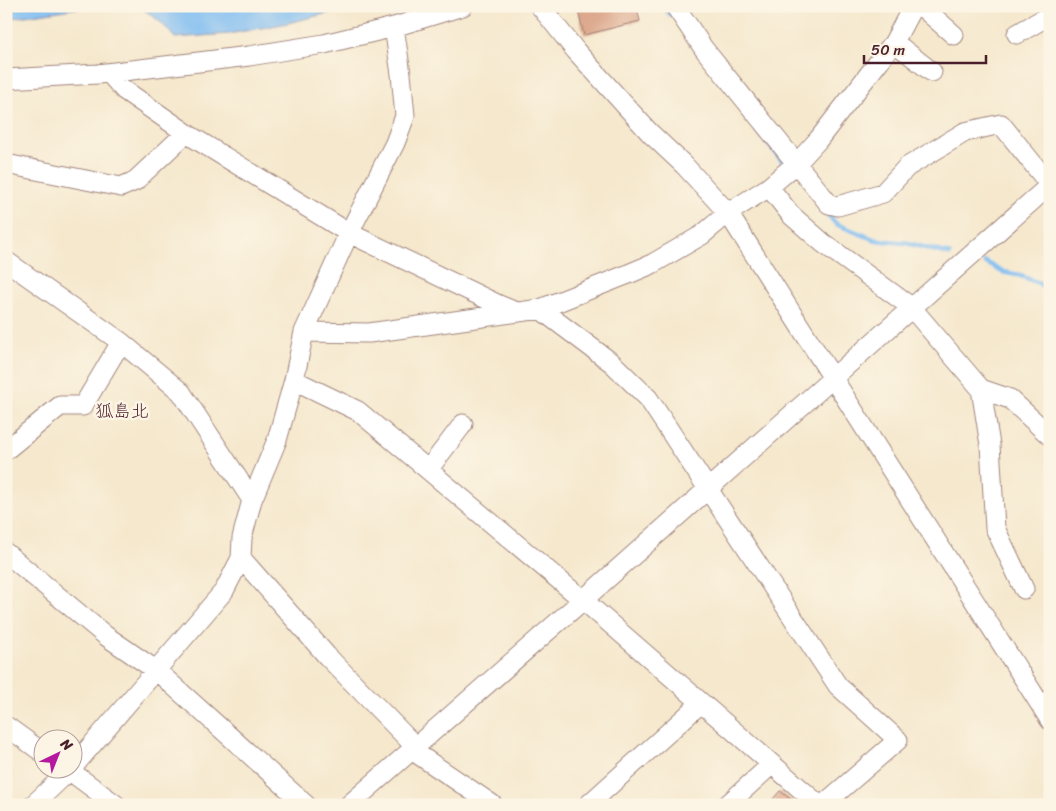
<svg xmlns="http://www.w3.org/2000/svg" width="1056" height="811" viewBox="0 0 1056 811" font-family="Sriracha,'Klee One',sans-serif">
  <rect width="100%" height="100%" fill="#fcf5e5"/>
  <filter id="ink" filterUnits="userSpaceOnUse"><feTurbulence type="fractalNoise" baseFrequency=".02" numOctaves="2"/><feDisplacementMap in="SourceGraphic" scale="10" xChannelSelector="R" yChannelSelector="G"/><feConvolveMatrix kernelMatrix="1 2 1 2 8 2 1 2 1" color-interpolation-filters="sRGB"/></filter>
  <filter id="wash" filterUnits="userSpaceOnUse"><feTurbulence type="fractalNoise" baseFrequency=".0096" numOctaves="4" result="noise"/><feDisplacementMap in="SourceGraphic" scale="20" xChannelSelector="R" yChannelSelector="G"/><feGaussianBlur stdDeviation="1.12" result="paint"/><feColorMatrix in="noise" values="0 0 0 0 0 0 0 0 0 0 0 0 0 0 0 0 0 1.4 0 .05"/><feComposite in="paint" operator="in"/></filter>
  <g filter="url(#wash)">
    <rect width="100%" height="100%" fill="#f5e8cd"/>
    <!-- water -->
    <path fill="#7ebcf2" stroke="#646e8e" d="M 6,6 L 93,6 L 25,16 L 6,19 Z
      M 137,6 L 357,6 L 288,23 L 229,34 L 175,38 C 164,25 153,14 137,6 Z"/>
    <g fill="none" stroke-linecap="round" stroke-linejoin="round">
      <!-- stream -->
      <path stroke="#7ebcf2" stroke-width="5" d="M 664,6 L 670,14
        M 744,113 L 787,167
        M 822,207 L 836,224 L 876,240 L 907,243 L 949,254
        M 985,262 L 1003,272 L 1018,275 L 1039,283 L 1050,292"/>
    </g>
    <g id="blocks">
      <!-- building -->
      <path fill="#dba589" d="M 577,6 L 636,6 L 640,21 L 584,35 Z
        M 780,791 L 798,805 L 780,805 L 773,799 Z"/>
    </g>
  </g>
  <g filter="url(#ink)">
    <use href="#blocks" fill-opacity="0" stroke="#a0847c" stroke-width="1"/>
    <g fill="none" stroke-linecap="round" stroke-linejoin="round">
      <!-- minor casing -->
      <g stroke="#a0847c" stroke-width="21">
        <path id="minor" d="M 540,6 L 576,51 L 650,133 L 684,165 L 728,213 L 1050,720
          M 921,6 L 954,35
          M 1017,34 L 1050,15
          M 894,42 L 932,72
          M 109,73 L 124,90 L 189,135 L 349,233 L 499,305 L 516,312
          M 6,79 L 98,74 L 249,56 L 324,44 L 394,27 L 463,6
          M 6,164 L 121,187 L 135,181 L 186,133
          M 769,187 L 791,215 L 823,243 L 911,307 L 981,389 L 1010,399 L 1050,436
          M 6,261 L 121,342 L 181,392 L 252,500
          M 540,309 L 612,363 L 648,398 L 838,686 L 898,740 L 823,805
          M 304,332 L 369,333 L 540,309 L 626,275 L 652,264 L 702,235 L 728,213 L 769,187 L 797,163 L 818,140 L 894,42 L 913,6
          M 294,380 L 358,411 L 583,600 L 819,805
          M 981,389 L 990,445 L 995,528 L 1024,589
          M 6,450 L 60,406 L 83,406 L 121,342
          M 428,470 L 463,424
          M 6,553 L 106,636 L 157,671 L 306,805
          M 241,558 L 327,656 L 408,739 L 419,755 L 493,805
          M 6,726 L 42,752
          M 66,768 L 116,805
          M 72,768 L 224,591 L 241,558 L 242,538 L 252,500 L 277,440 L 294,380 L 304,332 L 349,233 L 395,143 L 405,116 L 401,74 L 394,27
          M 33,805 L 72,768
          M 349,805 L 583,600 L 1050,185 L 1001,124 L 965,132 L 907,167 L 883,193 L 838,206 L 829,204 L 704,49 L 675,6
          M 588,805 L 701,703
          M 727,805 L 771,765"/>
      </g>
      <!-- minor -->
      <use href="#minor" stroke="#fff" stroke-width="19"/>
    </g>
  </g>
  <g text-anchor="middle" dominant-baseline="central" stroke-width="5" stroke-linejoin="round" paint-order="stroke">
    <!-- neighbourhood labels -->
    <g font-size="18" fill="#4a1f2b" stroke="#fcf5e5">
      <text x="122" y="411">狐島北</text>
    </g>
  </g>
  <!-- margin -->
  <rect width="1056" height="811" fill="none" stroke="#fcf5e5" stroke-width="25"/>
  <!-- north arrow -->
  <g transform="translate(58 754) rotate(43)"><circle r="24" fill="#fcf5e5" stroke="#b59f9b"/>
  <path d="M0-4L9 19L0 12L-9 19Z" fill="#b5179e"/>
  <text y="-8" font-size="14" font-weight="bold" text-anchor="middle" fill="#4a1f2b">N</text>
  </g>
  <!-- scale -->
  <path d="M864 55v8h122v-8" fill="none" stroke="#4a1f2b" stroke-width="2.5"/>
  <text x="871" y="55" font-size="15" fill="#4a1f2b" stroke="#fcf5e5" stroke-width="4" paint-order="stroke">50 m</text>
</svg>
